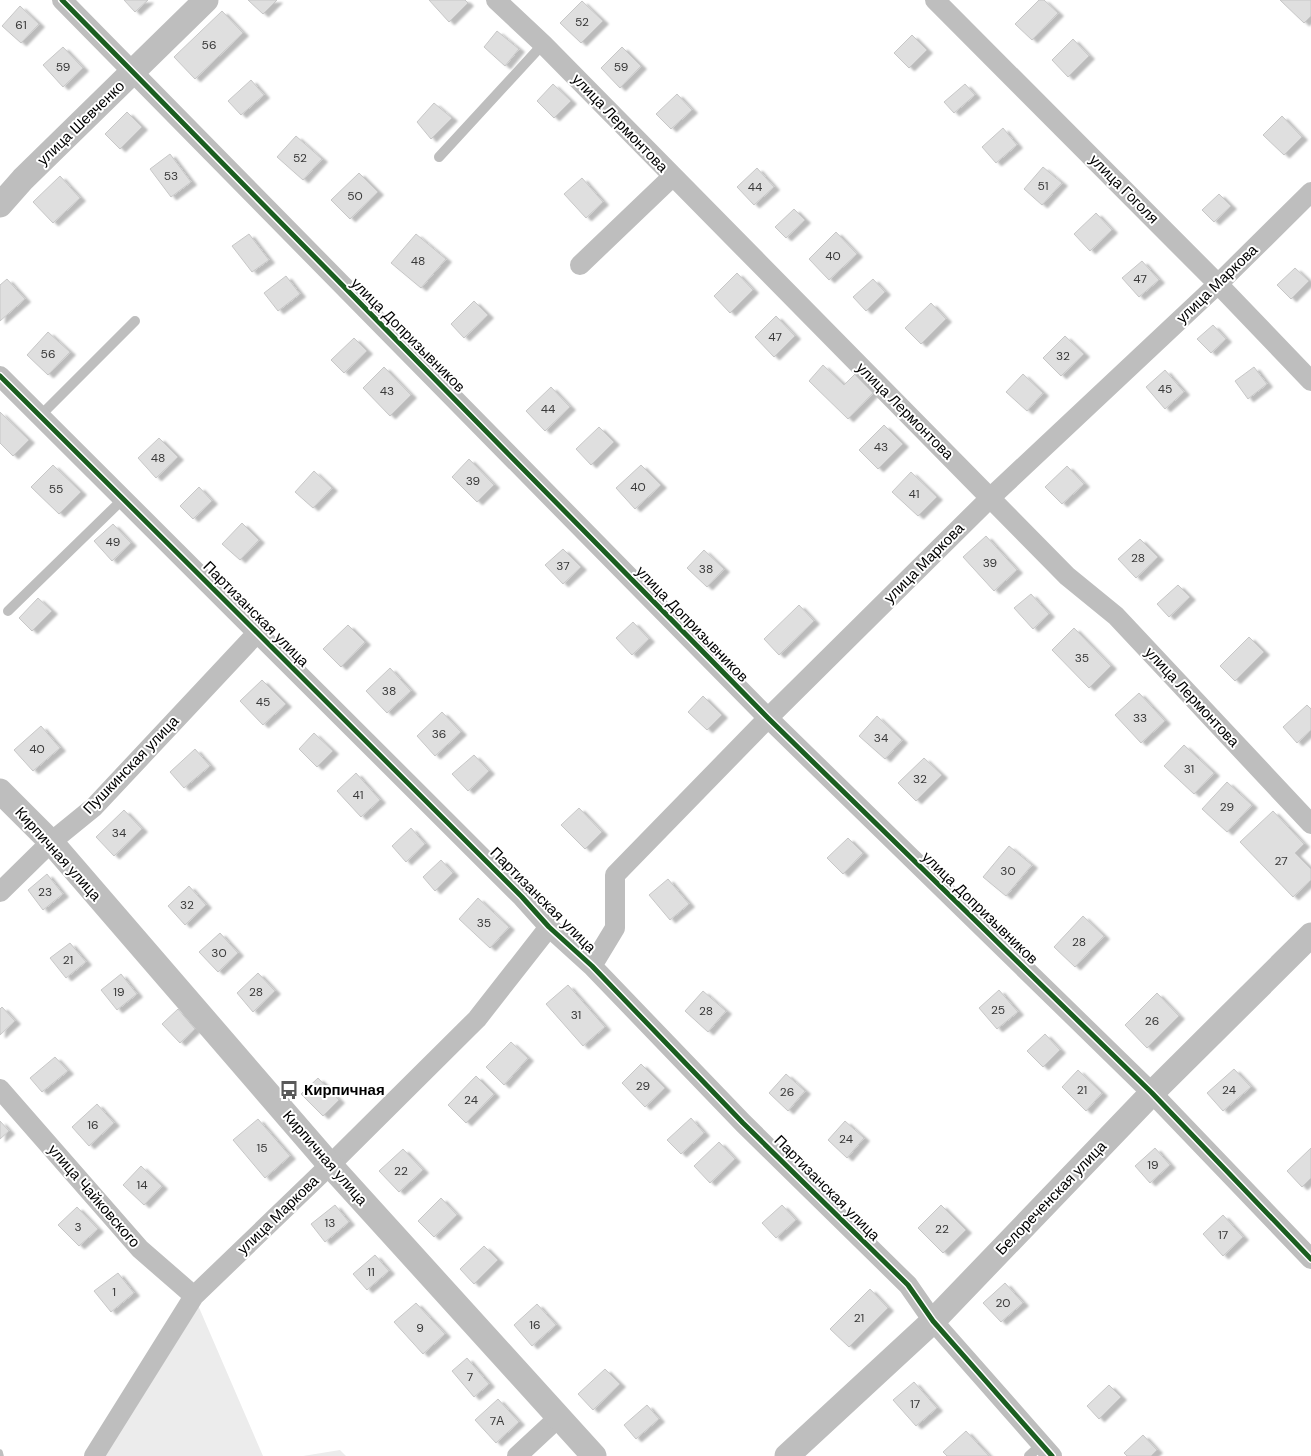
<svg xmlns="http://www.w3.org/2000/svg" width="1311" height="1456" viewBox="0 0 1311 1456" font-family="'DM Sans',sans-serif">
  <defs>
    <filter id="shadow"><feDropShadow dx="5.5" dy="3" stdDeviation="1" flood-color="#0004"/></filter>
  </defs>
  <rect width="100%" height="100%" fill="#fff"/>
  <!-- grass -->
  <path fill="#ececec" d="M 194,1296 L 263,1456 L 94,1456 Z
    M 340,1450 L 346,1456 L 303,1456 Z"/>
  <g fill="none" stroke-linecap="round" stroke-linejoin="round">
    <!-- stream -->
    <path stroke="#bfbfbf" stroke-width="5.5" d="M 0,1452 L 1,1456"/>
  </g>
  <!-- building -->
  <path fill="#dfdfdf" stroke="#c7c7c7" filter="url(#shadow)" d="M 124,0 L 148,0 L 135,12 Z
    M 248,0 L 277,0 L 263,14 Z
    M 429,0 L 465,0 L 468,3 L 449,22 Z
    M 1039,0 L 1044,0 L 1058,13 L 1032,40 L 1015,24 Z
    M 1280,0 L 1311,0 L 1311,16 L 1304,23 Z
    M 582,1 L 603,21 L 581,43 L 560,23 Z
    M 20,6 L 39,24 L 21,43 L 2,26 Z
    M 222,11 L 243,33 L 195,79 L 174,57 Z
    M 497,31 L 519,49 L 505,66 L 484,47 Z
    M 912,35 L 927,50 L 909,68 L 894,53 Z
    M 1073,39 L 1089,56 L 1068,77 L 1052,60 Z
    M 63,47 L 83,68 L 63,87 L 43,65 Z
    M 622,47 L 641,66 L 620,88 L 601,68 Z
    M 251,80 L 264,95 L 241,115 L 228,101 Z
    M 553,84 L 571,101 L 554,118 L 537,101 Z
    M 965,84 L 975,95 L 954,113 L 944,102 Z
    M 677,94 L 692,110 L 671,129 L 656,114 Z
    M 434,103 L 452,118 L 431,139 L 417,122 Z
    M 127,112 L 142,127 L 120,149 L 105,134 Z
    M 1282,116 L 1302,137 L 1284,155 L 1263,135 Z
    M 1003,128 L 1017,145 L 996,163 L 982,147 Z
    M 296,136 L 322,159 L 303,180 L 277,157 Z
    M 170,154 L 191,182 L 171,197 L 150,169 Z
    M 1043,167 L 1062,183 L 1042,205 L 1024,189 Z
    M 757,168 L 774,187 L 754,205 L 737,187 Z
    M 359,173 L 378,192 L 350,219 L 331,200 Z
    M 60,176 L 80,198 L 53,223 L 33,202 Z
    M 582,178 L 603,202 L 586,218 L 564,194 Z
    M 1219,194 L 1231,206 L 1214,222 L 1202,210 Z
    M 794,209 L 805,220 L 786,238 L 775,227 Z
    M 1096,213 L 1112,230 L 1090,251 L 1074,234 Z
    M 836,232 L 857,254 L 829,280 L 809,259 Z
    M 249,234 L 269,260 L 252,272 L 232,246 Z
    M 416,234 L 446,259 L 421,288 L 391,263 Z
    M 1142,261 L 1159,280 L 1139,297 L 1122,278 Z
    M 1295,268 L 1309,281 L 1291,299 L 1277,285 Z
    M 737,273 L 753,290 L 730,313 L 714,296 Z
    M 286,276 L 300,294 L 278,311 L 264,293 Z
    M 7,279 L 25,299 L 0,321 L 0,285 Z
    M 873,279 L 885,292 L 866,311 L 853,297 Z
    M 474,301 L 488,315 L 464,338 L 451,324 Z
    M 931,303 L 946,319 L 921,344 L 905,328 Z
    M 776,316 L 795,336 L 774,357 L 755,337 Z
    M 1213,325 L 1226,339 L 1211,353 L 1197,339 Z
    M 48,332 L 70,352 L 48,375 L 27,355 Z
    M 1065,336 L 1084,354 L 1061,376 L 1043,358 Z
    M 354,338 L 367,351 L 344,373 L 331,360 Z
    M 823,365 L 844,385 L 857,372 L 876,390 L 848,419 L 809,381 Z
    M 384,367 L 411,395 L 390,416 L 363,388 Z
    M 1254,367 L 1267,384 L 1248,399 L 1235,381 Z
    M 1165,370 L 1184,392 L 1165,409 L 1146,387 Z
    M 1023,374 L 1043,393 L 1027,411 L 1006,392 Z
    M 551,387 L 570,407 L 545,431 L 526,411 Z
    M 0,412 L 29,440 L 13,456 L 0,443 Z
    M 884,425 L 903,444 L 878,469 L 859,450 Z
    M 599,427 L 614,442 L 591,465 L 576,449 Z
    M 159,438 L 178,457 L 156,478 L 138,458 Z
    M 469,459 L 494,485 L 477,502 L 452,477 Z
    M 53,465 L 81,492 L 59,514 L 31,487 Z
    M 641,465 L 661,485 L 635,509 L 616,488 Z
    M 1067,466 L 1084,484 L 1062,504 L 1045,487 Z
    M 314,471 L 332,488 L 313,508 L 295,492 Z
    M 911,472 L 937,497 L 918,516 L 892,492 Z
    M 199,487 L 212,501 L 193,519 L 180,506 Z
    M 242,523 L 259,540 L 240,560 L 222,544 Z
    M 113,524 L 131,543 L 112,561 L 94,541 Z
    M 986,536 L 1017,570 L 994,591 L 963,557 Z
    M 1140,539 L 1158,557 L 1136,578 L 1118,559 Z
    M 563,549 L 581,567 L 563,584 L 545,565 Z
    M 704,550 L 724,569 L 707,587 L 687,568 Z
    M 1178,585 L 1190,597 L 1169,617 L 1157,604 Z
    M 1031,594 L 1049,614 L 1033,629 L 1014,608 Z
    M 38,598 L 52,611 L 32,631 L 19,618 Z
    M 799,605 L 814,621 L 779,655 L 764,639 Z
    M 633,622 L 649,639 L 632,655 L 616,638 Z
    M 348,625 L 365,642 L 341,667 L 323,649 Z
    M 1074,628 L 1111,666 L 1089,688 L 1052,650 Z
    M 1249,637 L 1264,652 L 1235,681 L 1220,666 Z
    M 390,668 L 411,691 L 387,713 L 366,691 Z
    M 262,680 L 286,704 L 263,725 L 240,701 Z
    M 1139,693 L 1165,721 L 1141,743 L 1115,715 Z
    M 703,696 L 722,715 L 707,730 L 688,712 Z
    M 1307,705 L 1311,709 L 1311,730 L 1297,743 L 1283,727 Z
    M 442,712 L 461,732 L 435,756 L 417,736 Z
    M 877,716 L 902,740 L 885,759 L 859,736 Z
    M 41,726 L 60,748 L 33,771 L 14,750 Z
    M 314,733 L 333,751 L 317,767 L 299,749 Z
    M 1184,745 L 1214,773 L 1194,794 L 1164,766 Z
    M 195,749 L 210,766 L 184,788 L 170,772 Z
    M 474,755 L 489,771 L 468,791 L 452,774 Z
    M 924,758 L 942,775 L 916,801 L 898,783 Z
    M 356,773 L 380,800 L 361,817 L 337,791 Z
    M 1227,782 L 1252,805 L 1227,832 L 1202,809 Z
    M 579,808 L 602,832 L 585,849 L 561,825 Z
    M 124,810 L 142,829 L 114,856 L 96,837 Z
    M 1273,811 L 1304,844 L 1295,853 L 1311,869 L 1311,880 L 1293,897 L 1240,842 Z
    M 411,828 L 425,844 L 406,862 L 392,846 Z
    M 848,838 L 863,853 L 843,874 L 827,858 Z
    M 1009,846 L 1032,865 L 1006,896 L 983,877 Z
    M 441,860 L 453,873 L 435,891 L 423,877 Z
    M 47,874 L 63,894 L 43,910 L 28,890 Z
    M 668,879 L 689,904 L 670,920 L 649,895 Z
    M 189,886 L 206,905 L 185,925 L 168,906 Z
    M 478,898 L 509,927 L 490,948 L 459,919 Z
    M 1083,916 L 1104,936 L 1075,967 L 1054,947 Z
    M 220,933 L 238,953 L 218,972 L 199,952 Z
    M 70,943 L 86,962 L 66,978 L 50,958 Z
    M 258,973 L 275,991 L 253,1012 L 237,993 Z
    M 121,974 L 137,994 L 117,1010 L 101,990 Z
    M 568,985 L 605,1027 L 583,1046 L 546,1004 Z
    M 999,990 L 1018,1012 L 997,1029 L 979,1008 Z
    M 703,991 L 726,1011 L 708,1032 L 685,1011 Z
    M 1157,993 L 1179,1016 L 1147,1048 L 1125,1025 Z
    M 2,1007 L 15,1021 L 0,1035 L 0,1009 Z
    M 178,1009 L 195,1029 L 180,1043 L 162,1024 Z
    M 1045,1034 L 1060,1050 L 1043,1067 L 1027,1051 Z
    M 511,1042 L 528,1058 L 504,1085 L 486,1067 Z
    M 55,1057 L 68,1071 L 42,1092 L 30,1078 Z
    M 641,1064 L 665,1088 L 645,1107 L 622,1083 Z
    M 1234,1069 L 1251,1087 L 1223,1111 L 1207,1093 Z
    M 1078,1070 L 1102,1093 L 1086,1111 L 1062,1087 Z
    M 786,1074 L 805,1091 L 788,1111 L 769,1093 Z
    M 476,1076 L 494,1094 L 466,1123 L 448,1105 Z
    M 318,1078 L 339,1100 L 323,1116 L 301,1094 Z
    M 97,1104 L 114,1123 L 89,1146 L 72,1127 Z
    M 691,1118 L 704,1133 L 681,1154 L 667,1140 Z
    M 258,1119 L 290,1156 L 265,1178 L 233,1140 Z
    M 0,1121 L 9,1131 L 0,1139 Z
    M 845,1121 L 864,1138 L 847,1158 L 828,1140 Z
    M 719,1142 L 735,1159 L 710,1183 L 694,1166 Z
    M 1155,1148 L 1170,1165 L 1150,1183 L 1135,1166 Z
    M 1311,1148 L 1311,1178 L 1302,1187 L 1287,1171 Z
    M 403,1149 L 423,1170 L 399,1192 L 379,1171 Z
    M 141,1166 L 162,1186 L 144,1205 L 123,1185 Z
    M 441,1198 L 457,1215 L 434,1237 L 418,1221 Z
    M 335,1205 L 349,1222 L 325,1242 L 311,1224 Z
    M 782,1205 L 796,1220 L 776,1238 L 762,1223 Z
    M 941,1205 L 966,1230 L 943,1253 L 918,1228 Z
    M 77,1207 L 98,1229 L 79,1246 L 58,1225 Z
    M 1223,1215 L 1243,1237 L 1223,1256 L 1203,1234 Z
    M 484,1246 L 498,1260 L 474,1284 L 460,1269 Z
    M 375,1255 L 389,1271 L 367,1290 L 353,1274 Z
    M 118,1273 L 134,1293 L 111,1312 L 94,1291 Z
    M 1005,1283 L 1023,1303 L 1001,1322 L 983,1303 Z
    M 870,1289 L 888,1308 L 849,1347 L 830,1329 Z
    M 416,1303 L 445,1334 L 423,1354 L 394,1322 Z
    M 537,1304 L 556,1325 L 532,1346 L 514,1325 Z
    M 467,1358 L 489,1384 L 474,1397 L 452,1371 Z
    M 605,1369 L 620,1384 L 593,1410 L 578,1394 Z
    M 914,1382 L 937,1408 L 916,1426 L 893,1400 Z
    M 1109,1385 L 1121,1397 L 1099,1419 L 1087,1406 Z
    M 498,1399 L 519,1422 L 496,1443 L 475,1420 Z
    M 647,1405 L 659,1419 L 636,1439 L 624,1425 Z
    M 966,1431 L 989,1456 L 947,1456 L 943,1452 Z
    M 1143,1435 L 1157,1450 L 1151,1456 L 1127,1456 L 1124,1453 Z"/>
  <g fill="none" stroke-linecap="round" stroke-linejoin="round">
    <!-- service -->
    <path stroke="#bebebe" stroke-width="10" d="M 439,157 L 543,44
      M 40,416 L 135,321
      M 8,611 L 123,499
      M 1029,1456 L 1042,1444"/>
    <!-- minor -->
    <path stroke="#bebebe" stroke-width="20" d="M 62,0 L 768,718 L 1152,1093 L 1311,1259
      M 496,0 L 543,44 L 1067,576 L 1116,616 L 1311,824
      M 935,0 L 1218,284 L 1311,381
      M 580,265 L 672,177
      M 0,376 L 522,897 L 549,927 L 592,966 L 743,1123 L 908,1285 L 933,1321 L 1052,1456
      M 0,892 L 51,842 L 94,807 L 257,633
      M 592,966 L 615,928 L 615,875 L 768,718 L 990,498 L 1218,284 L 1311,192
      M 0,1089 L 140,1249 L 194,1296
      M 94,1456 L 194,1296 L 330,1165 L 477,1019 L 549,927
      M 517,1456 L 559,1417"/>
    <!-- tertiary -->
    <path stroke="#bebebe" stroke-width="25" d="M 0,205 L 23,179 L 206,0
      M 0,791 L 51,842 L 330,1165 L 594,1456
      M 787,1456 L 933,1321 L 1152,1093 L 1311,935"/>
    <!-- cycleway casing -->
    <g stroke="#fff" stroke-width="8">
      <path id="cycleway" d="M 62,0 L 768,718 L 1152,1093 L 1311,1259
        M 0,376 L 522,897 L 549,927 L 592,966 L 743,1123 L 908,1285 L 933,1321 L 1052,1456"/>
    </g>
    <!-- cycleway -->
    <use href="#cycleway" stroke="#1b5e20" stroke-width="5"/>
  </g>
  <!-- icons -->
  <defs>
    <g id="bus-bare" transform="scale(1.5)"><path d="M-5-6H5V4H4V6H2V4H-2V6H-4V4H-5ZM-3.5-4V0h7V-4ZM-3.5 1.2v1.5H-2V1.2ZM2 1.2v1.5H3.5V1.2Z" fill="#595959" stroke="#fff" stroke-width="2.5" paint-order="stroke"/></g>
  </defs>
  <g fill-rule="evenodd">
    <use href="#bus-bare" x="289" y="1090"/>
  </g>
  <g text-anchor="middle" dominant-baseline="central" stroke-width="4" stroke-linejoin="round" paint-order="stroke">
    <!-- number labels -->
    <g font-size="12" fill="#383838">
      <text x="582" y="22">52</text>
      <text x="21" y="25">61</text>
      <text x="209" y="45">56</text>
      <text x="63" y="67">59</text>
      <text x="621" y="67">59</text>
      <text x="300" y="158">52</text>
      <text x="171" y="176">53</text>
      <text x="1043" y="186">51</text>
      <text x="755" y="187">44</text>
      <text x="355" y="196">50</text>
      <text x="833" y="256">40</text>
      <text x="418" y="261">48</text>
      <text x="1140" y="279">47</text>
      <text x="775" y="337">47</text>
      <text x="48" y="354">56</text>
      <text x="1063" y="356">32</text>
      <text x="1165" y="389">45</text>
      <text x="387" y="391">43</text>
      <text x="548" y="409">44</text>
      <text x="881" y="447">43</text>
      <text x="158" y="458">48</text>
      <text x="473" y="481">39</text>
      <text x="638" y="487">40</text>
      <text x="56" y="489">55</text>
      <text x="914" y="494">41</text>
      <text x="113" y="542">49</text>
      <text x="1138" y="558">28</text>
      <text x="990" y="563">39</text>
      <text x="563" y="566">37</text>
      <text x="706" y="569">38</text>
      <text x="1082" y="658">35</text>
      <text x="389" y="691">38</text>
      <text x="263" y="702">45</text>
      <text x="1140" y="718">33</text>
      <text x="439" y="734">36</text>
      <text x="881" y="738">34</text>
      <text x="37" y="749">40</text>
      <text x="1189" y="769">31</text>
      <text x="920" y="779">32</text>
      <text x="358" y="795">41</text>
      <text x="1227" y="807">29</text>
      <text x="119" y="833">34</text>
      <text x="1281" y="861">27</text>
      <text x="1008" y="871">30</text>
      <text x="45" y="892">23</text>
      <text x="187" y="905">32</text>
      <text x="484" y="923">35</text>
      <text x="1079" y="942">28</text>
      <text x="219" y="953">30</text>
      <text x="68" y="960">21</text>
      <text x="119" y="992">19</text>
      <text x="256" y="992">28</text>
      <text x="998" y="1010">25</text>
      <text x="706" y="1011">28</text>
      <text x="576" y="1015">31</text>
      <text x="1152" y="1021">26</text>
      <text x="643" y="1086">29</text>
      <text x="1082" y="1090">21</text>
      <text x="1229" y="1090">24</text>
      <text x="787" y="1092">26</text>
      <text x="471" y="1100">24</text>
      <text x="93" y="1125">16</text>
      <text x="846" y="1139">24</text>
      <text x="262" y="1148">15</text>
      <text x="1153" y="1165">19</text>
      <text x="401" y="1171">22</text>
      <text x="142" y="1185">14</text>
      <text x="330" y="1223">13</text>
      <text x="78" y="1227">3</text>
      <text x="942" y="1229">22</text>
      <text x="1223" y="1235">17</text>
      <text x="371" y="1272">11</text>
      <text x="114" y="1292">1</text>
      <text x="1003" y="1303">20</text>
      <text x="859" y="1318">21</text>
      <text x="535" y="1325">16</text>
      <text x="420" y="1328">9</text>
      <text x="470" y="1377">7</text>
      <text x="915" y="1404">17</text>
      <text x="497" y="1421">7А</text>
    </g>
    <!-- street labels -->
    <g font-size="15" fill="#000" stroke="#fff">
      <text transform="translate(81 123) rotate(-44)">улица Шевченко</text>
      <text transform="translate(620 123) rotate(46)">улица Лермонтова</text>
      <text transform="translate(1124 189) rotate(45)">улица Гоголя</text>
      <text transform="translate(1217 284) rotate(-44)">улица Маркова</text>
      <text transform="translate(408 335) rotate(45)">улица Допризывников</text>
      <text transform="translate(905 411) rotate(45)">улица Лермонтова</text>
      <text transform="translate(924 563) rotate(-45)">улица Маркова</text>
      <text transform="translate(256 614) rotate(45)">Партизанская улица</text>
      <text transform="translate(692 624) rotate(46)">улица Допризывников</text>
      <text transform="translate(1192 697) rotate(47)">улица Лермонтова</text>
      <text transform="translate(131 765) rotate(-46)">Пушкинская улица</text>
      <text transform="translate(58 854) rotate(48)">Кирпичная улица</text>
      <text transform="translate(543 900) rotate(45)">Партизанская улица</text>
      <text transform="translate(980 908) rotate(44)">улица Допризывников</text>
      <text transform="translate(325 1158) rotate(49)">Кирпичная улица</text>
      <text transform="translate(827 1188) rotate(45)">Партизанская улица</text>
      <text transform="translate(94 1196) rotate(49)">улица Чайковского</text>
      <text transform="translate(1051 1198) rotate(-46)">Белореченская улица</text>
      <text transform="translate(278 1215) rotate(-44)">улица Маркова</text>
    </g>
    <!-- poi labels -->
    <g font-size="15" font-weight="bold" fill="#000" stroke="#fff" text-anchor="start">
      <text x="304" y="1090">Кирпичная</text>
    </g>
  </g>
</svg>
